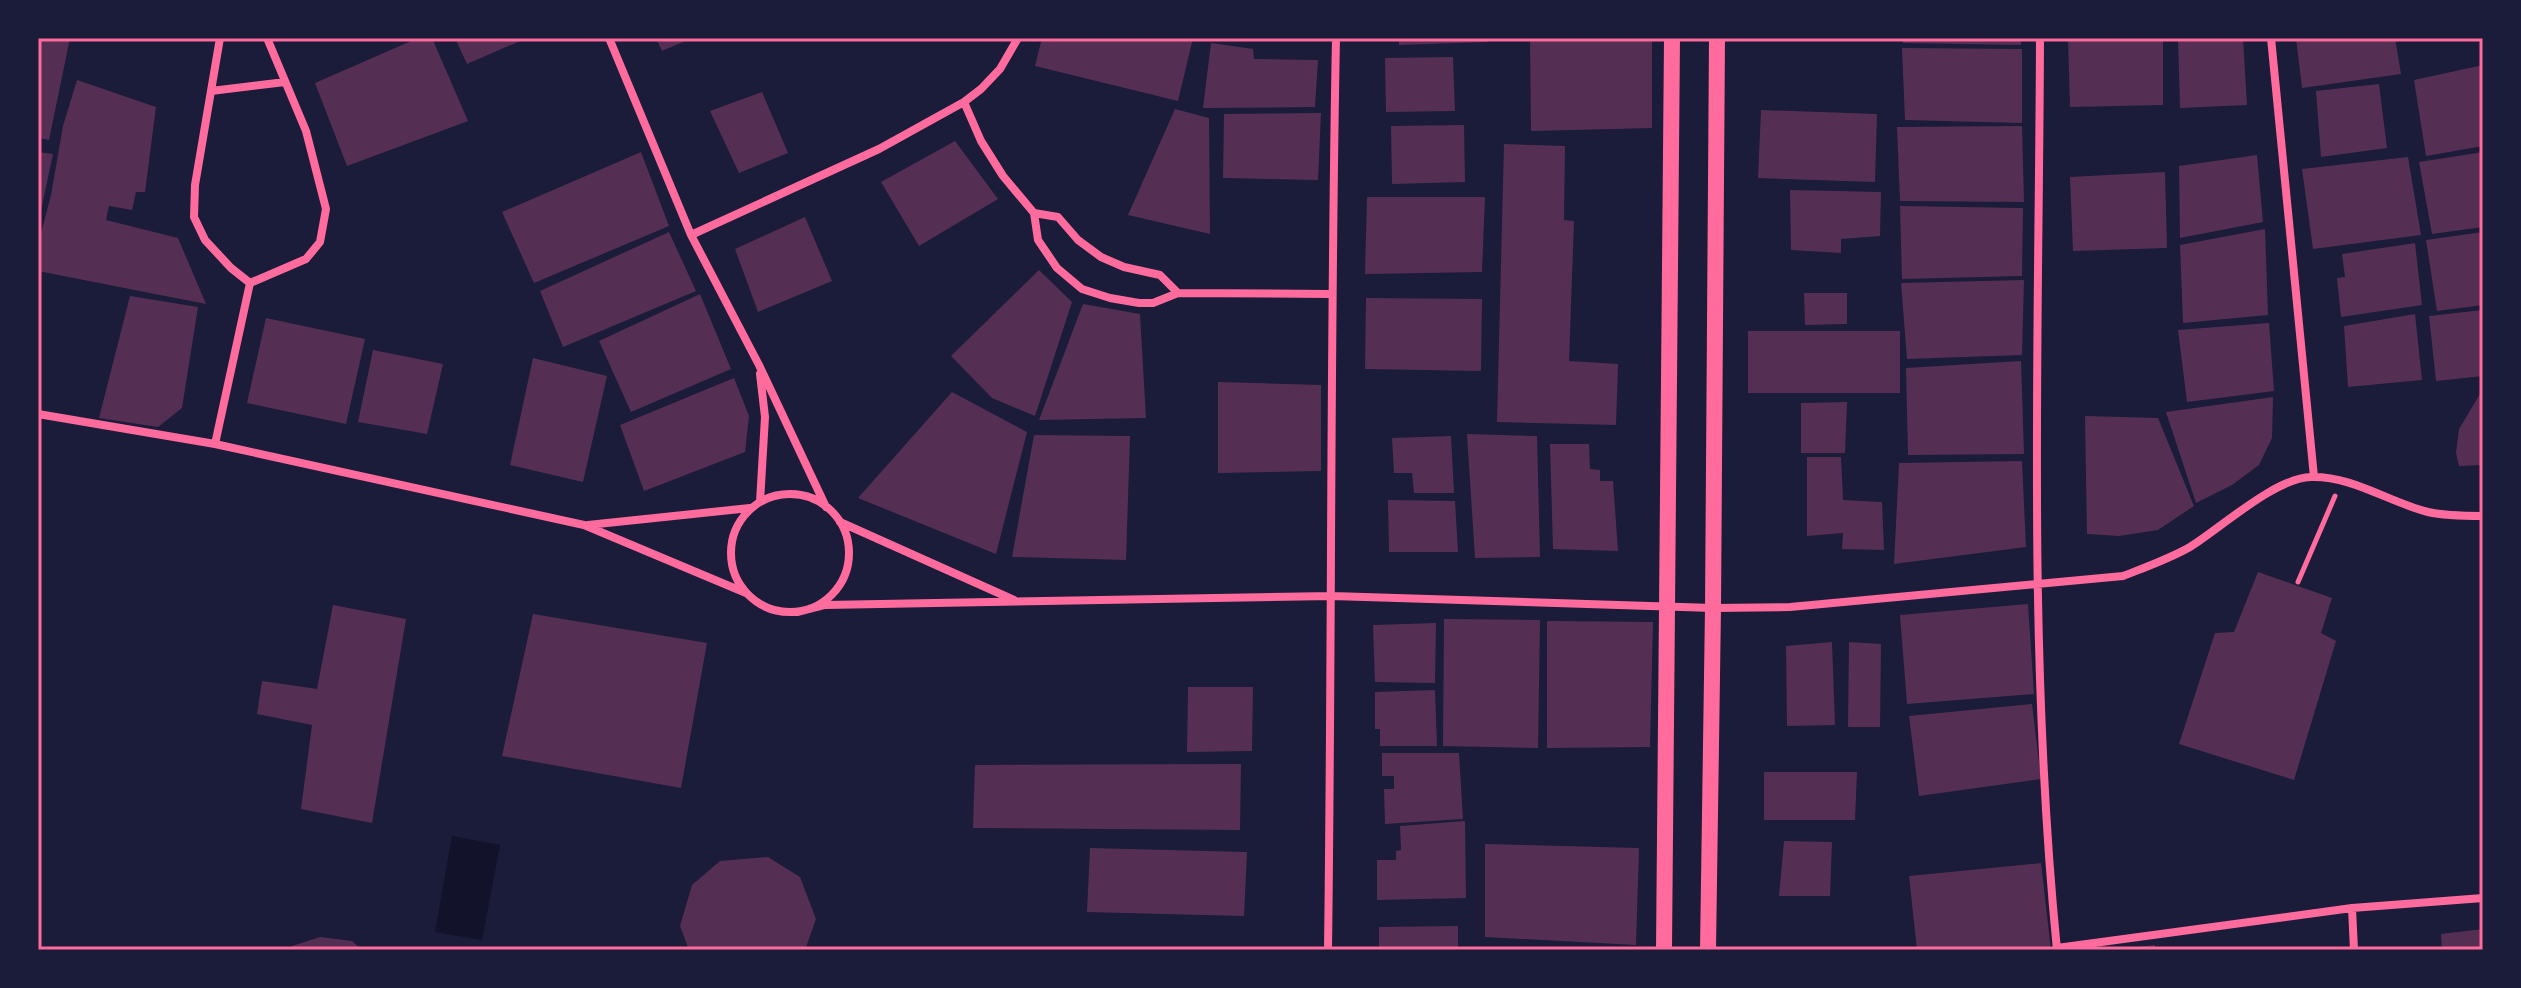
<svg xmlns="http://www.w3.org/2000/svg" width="2521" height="988" viewBox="0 0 2521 988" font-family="'Crimson Pro',serif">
  <rect width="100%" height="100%" fill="#1b1b3a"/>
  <!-- water -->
  <path fill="#12122b" d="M 452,836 L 500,845 L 482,940 L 435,932 Z"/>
  <!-- building -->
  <path fill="#542f53" d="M 40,38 L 70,38 L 49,140 L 38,138 Z
    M 418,38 L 432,38 L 468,121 L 347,166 L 315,83 Z
    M 455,38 L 527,38 L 467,64 Z
    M 656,38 L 692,38 L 662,51 Z
    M 1042,38 L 1193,38 L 1178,101 L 1035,66 Z
    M 1399,38 L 1488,38 L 1488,42 L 1399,45 Z
    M 1530,38 L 1652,38 L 1652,128 L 1531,131 Z
    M 1903,38 L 2021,38 L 2021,45 L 1903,43 Z
    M 2068,38 L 2163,38 L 2163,105 L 2070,107 Z
    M 2178,38 L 2243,38 L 2247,105 L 2180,108 Z
    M 2296,38 L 2395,38 L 2401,74 L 2302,88 Z
    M 1211,43 L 1253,49 L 1254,59 L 1318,60 L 1315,107 L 1203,108 Z
    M 1902,48 L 2022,49 L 2022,123 L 1905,120 Z
    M 1453,57 L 1455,111 L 1386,112 L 1385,58 Z
    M 2483,65 L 2483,146 L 2426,156 L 2414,80 Z
    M 77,80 L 156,107 L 145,192 L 136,192 L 132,210 L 109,206 L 106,220 L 178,238 L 206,304 L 38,271 L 38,245 L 51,195 L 63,126 Z
    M 2379,84 L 2387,148 L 2321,157 L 2316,91 Z
    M 762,92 L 788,153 L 739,173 L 710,111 Z
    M 1175,109 L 1209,118 L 1210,234 L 1128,215 Z
    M 1761,110 L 1877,114 L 1875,182 L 1758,178 Z
    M 1321,113 L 1318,180 L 1223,178 L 1224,114 Z
    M 1464,125 L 1465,182 L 1392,184 L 1391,126 Z
    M 2022,126 L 2024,202 L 1900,201 L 1897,127 Z
    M 955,141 L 998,199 L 919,246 L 881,182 Z
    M 1504,144 L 1565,146 L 1564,220 L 1574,221 L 1569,361 L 1618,364 L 1616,425 L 1497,422 Z
    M 38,152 L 53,154 L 39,220 L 38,220 Z
    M 641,152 L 669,226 L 534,283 L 502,212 Z
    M 2483,152 L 2483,227 L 2432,234 L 2419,162 Z
    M 2257,155 L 2263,222 L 2180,238 L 2179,166 Z
    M 2408,157 L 2421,235 L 2313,249 L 2302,169 Z
    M 2165,172 L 2167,248 L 2073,251 L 2070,177 Z
    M 1790,190 L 1881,192 L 1880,236 L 1841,239 L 1841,253 L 1791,250 Z
    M 1367,197 L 1485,197 L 1482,272 L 1365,274 Z
    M 1900,206 L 2023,208 L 2022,276 L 1902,279 Z
    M 805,217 L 832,281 L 758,312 L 735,249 Z
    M 2265,229 L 2268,315 L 2183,323 L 2180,245 Z
    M 669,232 L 696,291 L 563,347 L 540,291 Z
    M 2483,232 L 2483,305 L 2437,311 L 2426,240 Z
    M 2415,243 L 2422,305 L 2341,317 L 2337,278 L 2345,277 L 2342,254 Z
    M 1039,270 L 1072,302 L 1035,416 L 992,398 L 951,356 Z
    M 2024,280 L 2022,355 L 1907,359 L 1901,283 Z
    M 1804,293 L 1847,293 L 1847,324 L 1805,325 Z
    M 700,294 L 731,369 L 631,412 L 599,341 Z
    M 130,296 L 198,307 L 182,408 L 158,427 L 99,418 Z
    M 1366,298 L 1482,299 L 1481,371 L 1365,369 Z
    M 1083,304 L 1140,314 L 1146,418 L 1039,420 Z
    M 2483,310 L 2483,376 L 2436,381 L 2429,316 Z
    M 2415,314 L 2422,380 L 2348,387 L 2344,326 Z
    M 266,318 L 365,339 L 346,424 L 247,403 Z
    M 2269,323 L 2274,391 L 2187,402 L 2178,330 Z
    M 1748,331 L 1900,331 L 1900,393 L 1748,393 Z
    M 373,350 L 443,364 L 427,434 L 358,422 Z
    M 533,358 L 607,376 L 583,482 L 510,465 Z
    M 2021,361 L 2024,454 L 1908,455 L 1906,368 Z
    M 734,378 L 749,416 L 745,452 L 644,491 L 620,425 Z
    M 1218,382 L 1321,385 L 1321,471 L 1218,473 Z
    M 2483,389 L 2483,465 L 2459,466 L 2456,453 L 2459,429 Z
    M 952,392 L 1027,432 L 996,554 L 858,498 Z
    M 2273,397 L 2272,438 L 2259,465 L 2232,485 L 2196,503 L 2166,412 Z
    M 1847,402 L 1845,453 L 1801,453 L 1801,403 Z
    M 2085,416 L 2158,418 L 2194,506 L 2158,530 L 2119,536 L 2087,534 Z
    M 1467,434 L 1537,436 L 1540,557 L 1475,558 Z
    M 1034,435 L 1130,436 L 1126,560 L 1012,557 Z
    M 1451,436 L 1454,493 L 1414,493 L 1412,473 L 1394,473 L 1392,438 Z
    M 1550,444 L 1589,444 L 1590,469 L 1600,470 L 1600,481 L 1613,481 L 1618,551 L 1553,549 Z
    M 1807,457 L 1841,457 L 1843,500 L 1882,502 L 1884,550 L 1842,549 L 1843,533 L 1807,536 Z
    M 2022,461 L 2026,547 L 1894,564 L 1899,463 Z
    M 1388,500 L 1455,501 L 1458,552 L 1389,552 Z
    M 2258,572 L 2332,598 L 2321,633 L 2336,641 L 2294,780 L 2179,744 L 2215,633 L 2234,632 Z
    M 2028,604 L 2034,694 L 1907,704 L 1900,615 Z
    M 333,605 L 406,619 L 372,823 L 301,809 L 312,725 L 257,714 L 262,681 L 317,689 Z
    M 533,614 L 707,643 L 681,788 L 502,756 Z
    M 1444,619 L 1540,620 L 1538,748 L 1443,746 Z
    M 1547,621 L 1653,622 L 1650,747 L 1547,748 Z
    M 1436,623 L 1435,683 L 1375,682 L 1373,625 Z
    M 1832,642 L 1835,725 L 1787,726 L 1786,646 Z
    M 1849,642 L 1881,644 L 1880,727 L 1848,727 Z
    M 1188,687 L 1253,687 L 1252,751 L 1187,752 Z
    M 1435,690 L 1437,746 L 1380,746 L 1380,729 L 1375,729 L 1375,692 Z
    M 2032,704 L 2041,779 L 1919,796 L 1909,716 Z
    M 1382,753 L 1459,753 L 1463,819 L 1385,824 L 1384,789 L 1394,789 L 1394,776 L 1382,776 Z
    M 1241,764 L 1240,830 L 973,828 L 975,765 Z
    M 1764,772 L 1857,772 L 1855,820 L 1764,820 Z
    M 1465,821 L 1466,898 L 1377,900 L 1377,860 L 1396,860 L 1396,851 L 1401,850 L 1400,826 Z
    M 1784,841 L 1832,842 L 1830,896 L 1779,896 Z
    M 1485,844 L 1639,848 L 1636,945 L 1485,937 Z
    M 1090,848 L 1247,852 L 1244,916 L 1087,912 Z
    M 768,857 L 800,877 L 816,919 L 805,950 L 689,950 L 680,926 L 692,885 L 720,861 Z
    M 2041,863 L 2051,950 L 1917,950 L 1909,876 Z
    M 1458,926 L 1458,950 L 1379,950 L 1379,927 Z
    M 2483,929 L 2483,950 L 2442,950 L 2441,934 Z
    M 320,937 L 352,941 L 362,950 L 287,950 L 292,946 Z
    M 2155,945 L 2155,950 L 2128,950 L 2128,948 Z"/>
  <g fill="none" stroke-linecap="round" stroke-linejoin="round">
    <!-- path -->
    <path stroke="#ff6b9d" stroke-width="5" d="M 2298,582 L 2335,496"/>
    <!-- minor -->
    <path stroke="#ff6b9d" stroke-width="8" d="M 220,38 L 195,185 L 194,217 L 205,240 L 231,268 L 250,283
      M 609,38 L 691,235 L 759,365 L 826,507
      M 2040,38 C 2039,342 2027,647 2057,950
      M 2271,38 L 2314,477
      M 211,91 L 285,82
      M 964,102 L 981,141 L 1003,176 L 1034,213 L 1038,240 L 1057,268 L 1082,289 L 1110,298 L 1139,303 L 1153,303 L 1178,293 L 1331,294
      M 1034,213 L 1058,217 L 1078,240 L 1101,257 L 1124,267 L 1160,275 L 1178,293
      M 691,235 L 879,149 L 964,102 L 981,89 L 1000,69 L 1018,38
      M 250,283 L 306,259 L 320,242 L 326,209 L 306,131 L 267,38
      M 760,374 L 765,417 L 760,502
      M 38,414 L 215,444 L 584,525 L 746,593
      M 215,444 L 250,283
      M731 553a59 59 0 1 1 118 0a59 59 0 1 1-118 0Z
      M 840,522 L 1014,600
      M 588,525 L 750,508
      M 798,612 L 825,605 L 1332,596 L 1713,608 L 1790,607 L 2123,576 C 2146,567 2169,559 2190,547 C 2222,527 2275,478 2311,477 C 2353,476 2388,502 2428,512 C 2445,516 2465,516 2483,516
      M 2352,908 L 2354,950
      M 2057,948 L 2352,908 L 2483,898
      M 1328,950 C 1332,646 1330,342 1336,38"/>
    <!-- secondary -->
    <path stroke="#ff6b9d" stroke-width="16" d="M 1664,950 L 1672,38
      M 1708,950 L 1713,608 L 1717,38"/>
  </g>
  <!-- border -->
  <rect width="2521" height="988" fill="none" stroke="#1b1b3a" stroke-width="80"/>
  <rect x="40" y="40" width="2441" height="908" fill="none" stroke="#ff6b9d" stroke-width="3"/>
</svg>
